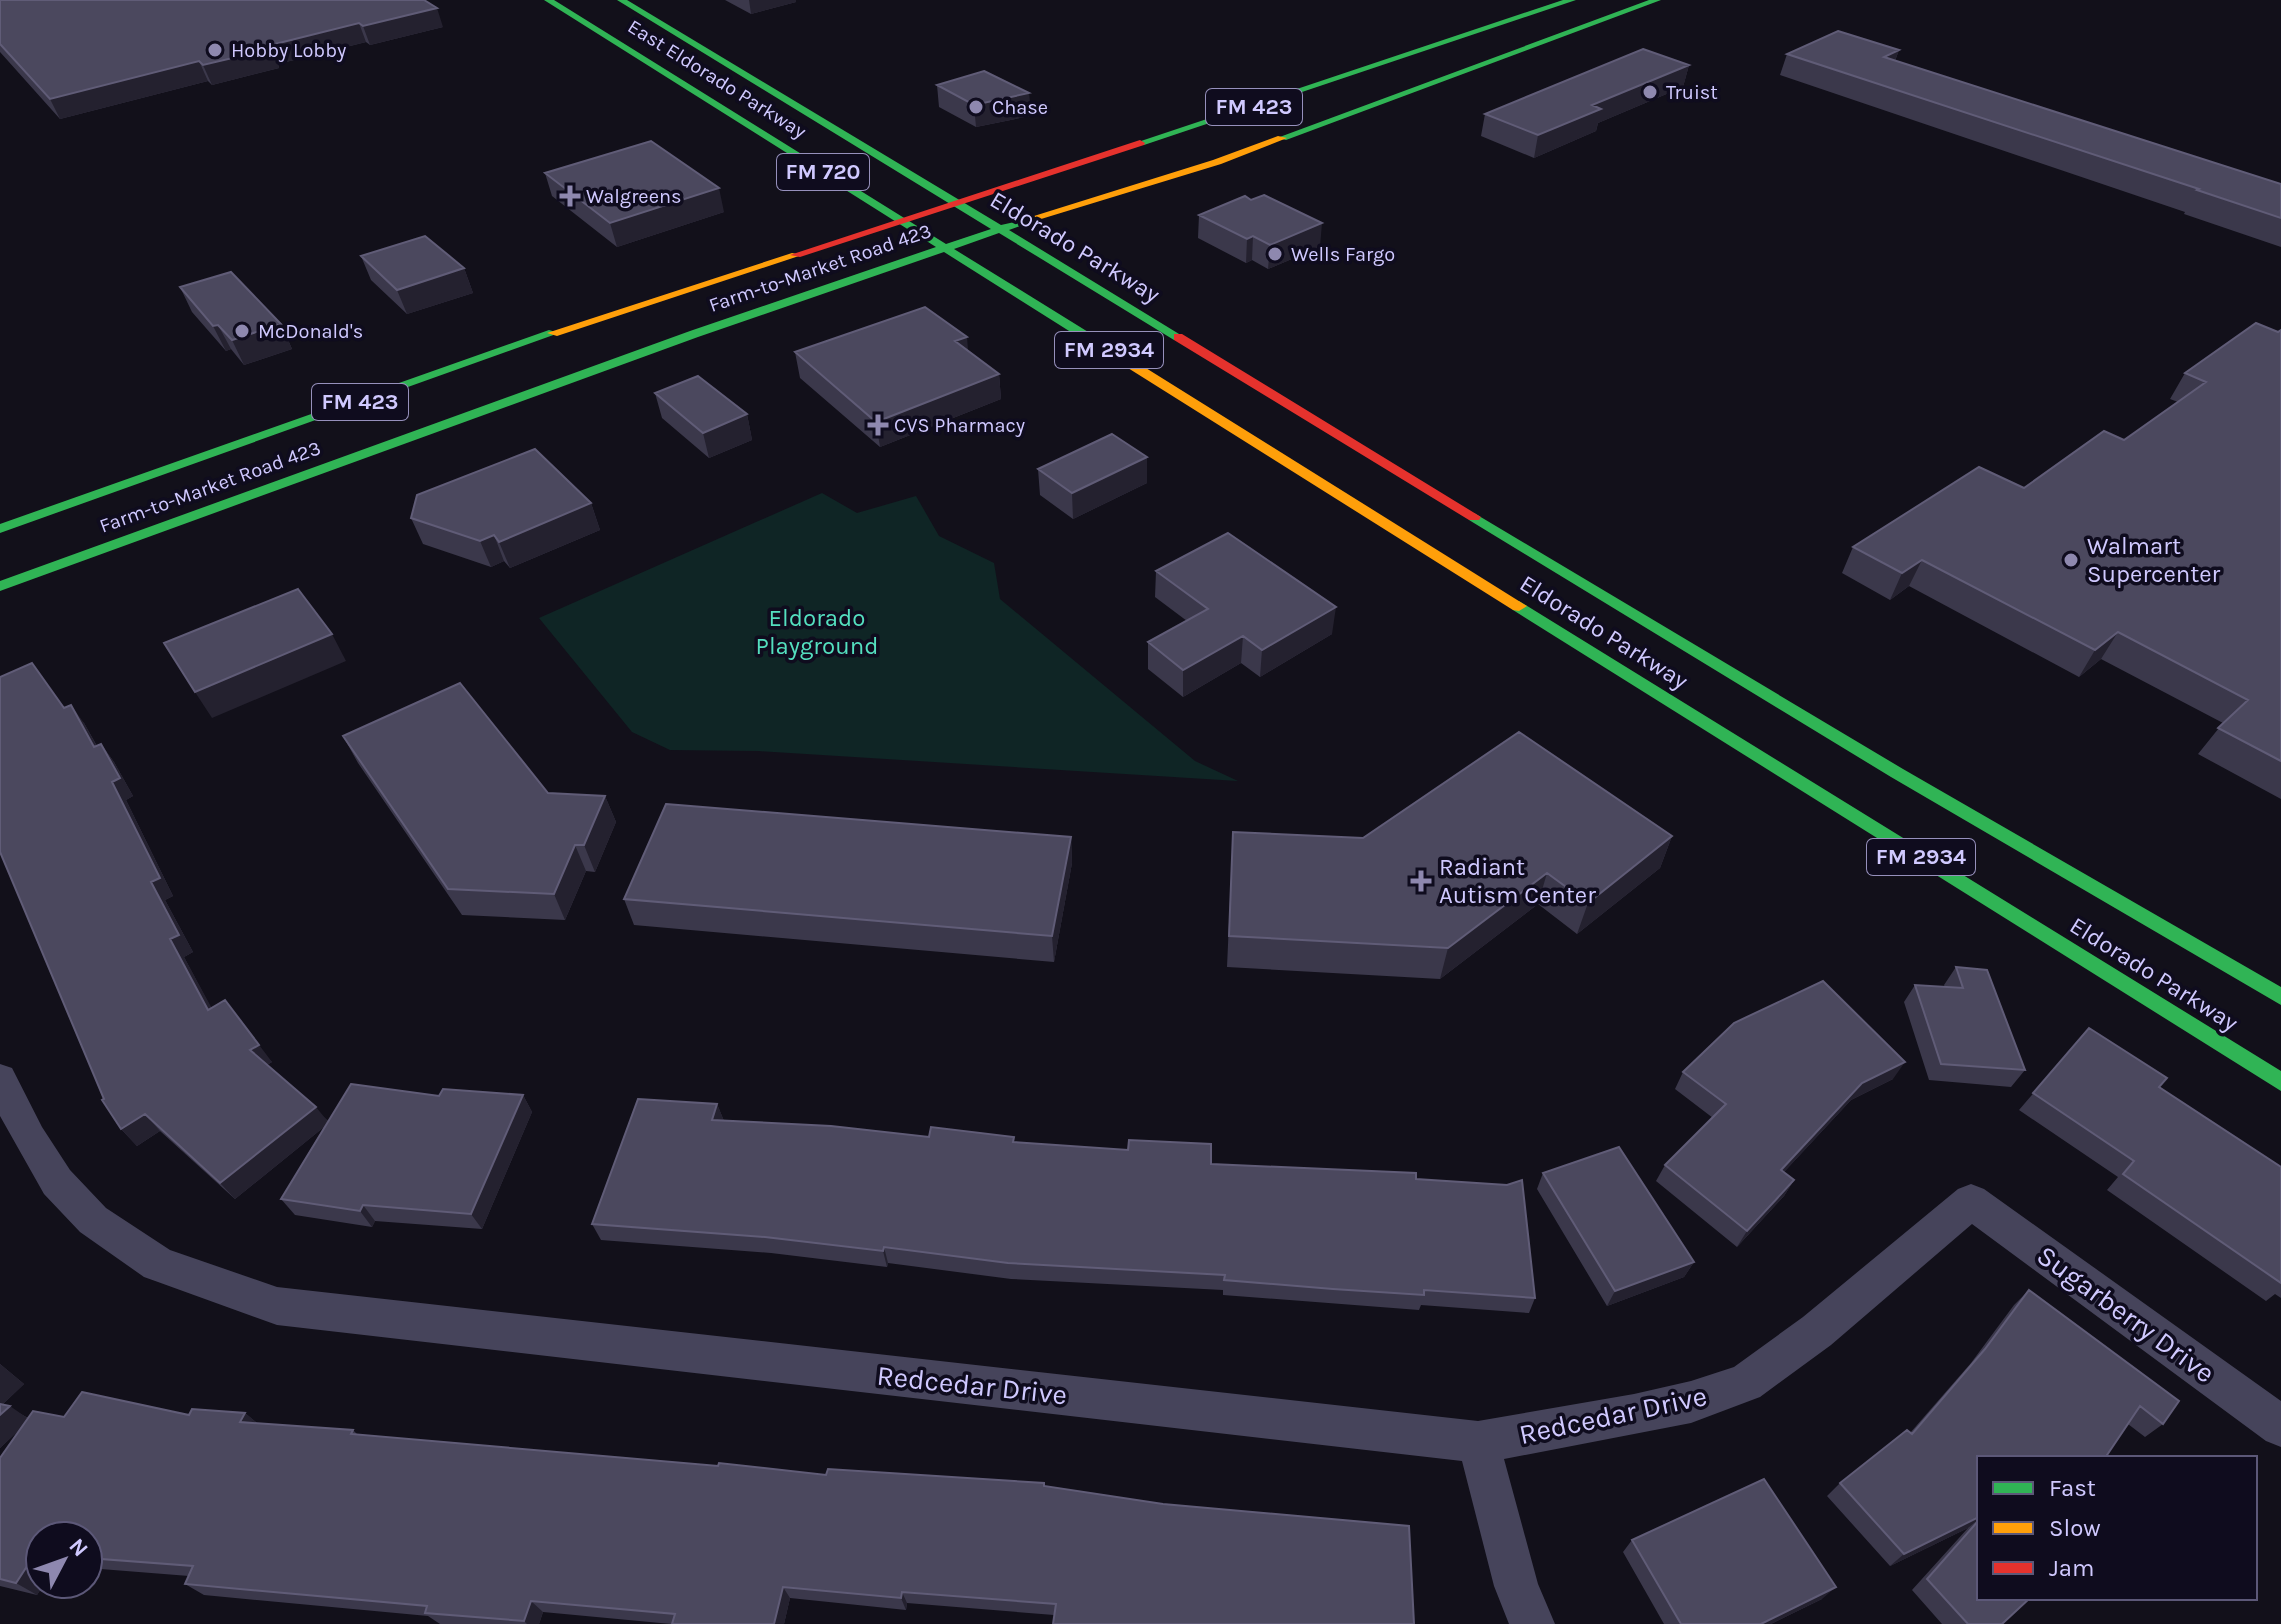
<svg xmlns="http://www.w3.org/2000/svg" width="2281" height="1624" viewBox="0 0 2281 1624" font-family="Karla,sans-serif">
  <rect width="100%" height="100%" fill="#12101a"/>
  <!-- green -->
  <path fill="#0f2525" d="M 822,493 L 857,513 L 916,496 L 939,536 L 994,563 L 1000,599 L 1195,761 L 1238,781 L 758,751 L 670,750 L 632,732 L 539,618 Z"/>
  <g fill="none" stroke-linecap="round" stroke-linejoin="round">
    <!-- street -->
    <path fill="#46445b" fill-rule="evenodd" d="M 0,1064 L 12,1068 L 42,1127 L 70,1170 L 106,1208 L 170,1250 L 277,1287 L 1478,1421 L 1634,1394 L 1691,1381 L 1734,1367 L 1803,1317 L 1958,1189 L 1971,1184 L 1984,1189 L 2281,1401 L 2281,1447 L 2266,1441 L 1972,1224 L 1831,1345 L 1760,1397 L 1691,1423 L 1504,1459 L 1538,1584 L 1555,1624 L 1509,1624 L 1494,1586 L 1462,1461 L 277,1325 L 158,1282 L 144,1277 L 80,1232 L 44,1194 L 0,1116 Z"/>
    <!-- fast -->
    <path fill="#30b455" fill-rule="evenodd" d="M 544,0 L 554,0 L 946,244 L 991,229 L 617,0 L 627,0 L 1001,225 L 1028,219 L 1028,223 L 1009,230 L 1184,337 L 1174,340 L 999,233 L 954,249 L 1093,335 L 1093,341 L 1085,341 L 944,252 L 698,337 L 0,591 L 0,581 L 690,331 L 936,247 Z
      M 1563,0 L 1576,0 L 1144,145 L 1135,143 Z
      M 1649,0 L 1661,0 L 1286,140 L 1277,138 Z
      M 549,330 L 559,333 L 0,533 L 0,524 Z
      M 1474,513 L 1903,769 L 2281,987 L 2281,1005 L 1891,777 L 1469,520 L 1469,514 Z
      M 1519,601 L 2281,1071 L 2281,1091 L 1513,610 L 1511,606 Z"/>
    <!-- slow -->
    <path fill="#ff9f0a" fill-rule="evenodd" d="M 1278,136 L 1287,138 L 1221,164 L 1028,223 L 1018,221 L 1213,160 Z
      M 792,253 L 802,255 L 557,336 L 547,333 Z
      M 1085,335 L 1093,335 L 1527,606 L 1519,611 L 1513,610 L 1085,341 Z"/>
    <!-- jam -->
    <path fill="#e5322d" fill-rule="evenodd" d="M 1140,140 L 1145,143 L 1144,145 L 800,257 L 790,255 Z
      M 1174,334 L 1182,334 L 1481,517 L 1479,520 L 1469,520 L 1174,340 Z"/>
  </g>
  <!-- wall -->
  <path fill="#3b384b" d="M 0,0 L 443,27 L 370,45 L 366,42 L 278,64 L 279,68 L 212,85 L 208,81 L 60,119 L 0,52 Z
    M 725,0 L 796,0 L 796,2 L 751,14 Z
    M 1899,50 L 1895,61 L 2281,184 L 2281,247 L 2184,214 L 2185,212 L 1780,75 L 1787,54 Z
    M 1689,65 L 1683,87 L 1598,123 L 1596,131 L 1534,158 L 1481,136 L 1485,114 Z
    M 937,85 L 1029,93 L 1030,116 L 976,127 L 939,107 Z
    M 545,173 L 724,212 L 617,247 L 552,196 Z
    M 1199,215 L 1320,247 L 1268,269 L 1252,260 L 1246,263 L 1198,238 Z
    M 361,256 L 464,268 L 473,293 L 407,314 L 371,280 Z
    M 180,287 L 281,324 L 292,349 L 244,365 L 231,349 L 226,351 L 192,312 Z
    M 2281,330 L 2281,799 L 2198,754 L 2223,723 L 2101,659 L 2079,677 L 1909,586 L 1890,600 L 1842,573 L 1853,547 L 2024,488 L 2124,440 L 2178,402 L 2170,399 L 2185,373 Z
    M 968,351 L 999,374 L 1001,399 L 880,447 L 800,378 L 795,352 Z
    M 655,393 L 747,414 L 752,440 L 709,458 L 662,418 Z
    M 1147,457 L 1147,483 L 1073,519 L 1040,495 L 1038,469 Z
    M 591,503 L 600,530 L 510,568 L 504,561 L 491,567 L 423,544 L 411,518 Z
    M 1156,571 L 1332,634 L 1260,677 L 1241,663 L 1183,697 L 1148,669 L 1148,642 L 1187,621 L 1155,597 Z
    M 64,708 L 84,723 L 97,746 L 101,744 L 114,762 L 133,796 L 126,800 L 173,896 L 165,900 L 193,952 L 184,957 L 211,1008 L 272,1062 L 267,1065 L 328,1121 L 439,1096 L 523,1095 L 532,1112 L 482,1229 L 375,1221 L 372,1227 L 295,1215 L 281,1199 L 324,1127 L 235,1199 L 160,1131 L 137,1146 L 121,1129 L 104,1099 Z
    M 343,736 L 548,793 L 605,796 L 616,822 L 595,872 L 586,871 L 565,920 L 462,915 L 358,763 Z
    M 1233,832 L 1363,838 L 1672,836 L 1660,868 L 1577,934 L 1538,904 L 1440,979 L 1227,967 Z
    M 1071,837 L 1072,863 L 1054,962 L 634,925 L 624,899 Z
    M 1956,967 L 2025,1070 L 2011,1087 L 1929,1080 L 1904,1002 L 1915,985 L 1945,987 L 1944,985 Z
    M 2089,1028 L 2159,1087 L 2281,1167 L 2281,1298 L 2275,1294 L 2266,1301 L 2107,1190 L 2118,1177 L 2019,1110 Z
    M 1683,1072 L 1893,1079 L 1851,1100 L 1784,1172 L 1794,1180 L 1784,1196 L 1737,1247 L 1656,1181 L 1665,1165 L 1713,1118 L 1675,1089 Z
    M 717,1104 L 724,1121 L 929,1137 L 1014,1137 L 1014,1143 L 1211,1164 L 1416,1179 L 1535,1298 L 1529,1313 L 1421,1305 L 1419,1310 L 1223,1295 L 1223,1290 L 1011,1279 L 888,1263 L 887,1267 L 771,1253 L 601,1240 L 592,1224 Z
    M 1543,1173 L 1694,1262 L 1684,1277 L 1607,1306 L 1537,1189 Z
    M 2029,1290 L 2163,1424 L 2145,1437 L 2128,1424 L 1979,1458 L 1979,1598 L 2002,1624 L 1942,1624 L 1912,1590 L 1968,1528 L 1890,1566 L 1827,1496 L 1840,1483 L 1910,1433 L 1971,1363 L 2014,1305 Z
    M 0,1364 L 24,1384 L 3,1404 L 28,1418 L 245,1413 L 258,1424 L 353,1430 L 358,1435 L 826,1475 L 1045,1486 L 1163,1504 L 1054,1615 L 907,1603 L 906,1610 L 790,1598 L 784,1624 L 671,1624 L 543,1612 L 539,1624 L 440,1624 L 428,1616 L 204,1595 L 185,1584 L 189,1576 L 88,1568 L 88,1536 L 40,1536 L 40,1584 L 44,1584 L 37,1595 L 0,1586 L 0,1458 L 20,1429 L 0,1448 Z
    M 1632,1540 L 1822,1599 L 1771,1624 L 1664,1624 L 1623,1552 Z"/>
  <!-- shaded-wall -->
  <path fill="#24212f" d="M 749,0 L 796,0 L 796,2 L 751,14 Z
    M 437,8 L 443,27 L 370,45 L 363,26 Z
    M 359,23 L 366,42 L 278,64 L 279,68 L 212,85 L 203,65 L 267,46 Z
    M 1899,50 L 1891,71 L 1884,57 Z
    M 199,61 L 208,81 L 60,119 L 50,99 Z
    M 1689,65 L 1683,87 L 1598,123 L 1596,131 L 1534,158 L 1538,135 L 1592,105 Z
    M 1029,93 L 1030,116 L 976,127 L 974,105 Z
    M 719,188 L 724,212 L 617,247 L 610,223 Z
    M 1322,223 L 1320,247 L 1268,269 L 1270,245 Z
    M 1253,236 L 1252,260 L 1246,263 L 1247,239 Z
    M 464,268 L 473,293 L 407,314 L 397,290 Z
    M 281,324 L 292,349 L 244,365 L 232,340 Z
    M 218,325 L 231,349 L 226,351 L 213,326 Z
    M 967,337 L 969,362 L 955,341 Z
    M 999,374 L 1001,399 L 880,447 L 876,422 Z
    M 747,414 L 752,440 L 709,458 L 703,433 Z
    M 1147,457 L 1147,483 L 1073,519 L 1072,493 Z
    M 591,503 L 600,530 L 510,568 L 499,542 Z
    M 494,535 L 504,561 L 491,567 L 480,541 Z
    M 1922,560 L 1909,586 L 1890,600 L 1902,573 Z
    M 1336,607 L 1332,634 L 1260,677 L 1262,650 Z
    M 2118,632 L 2101,659 L 2079,677 L 2095,650 Z
    M 332,634 L 346,661 L 212,718 L 195,692 Z
    M 1243,636 L 1241,663 L 1183,697 L 1183,670 Z
    M 71,705 L 84,723 L 107,765 L 94,747 Z
    M 101,744 L 114,762 L 133,796 L 126,800 L 173,896 L 165,900 L 193,952 L 184,957 L 222,1027 L 208,1010 L 170,939 L 151,882 L 112,782 Z
    M 605,796 L 616,822 L 595,872 L 584,845 Z
    M 1672,836 L 1660,868 L 1577,934 L 1588,903 Z
    M 1071,837 L 1072,863 L 1054,962 L 1052,936 Z
    M 575,845 L 586,871 L 565,920 L 554,894 Z
    M 1547,873 L 1538,904 L 1440,979 L 1448,948 Z
    M 225,1000 L 272,1062 L 263,1067 L 250,1050 Z
    M 1905,1062 L 1893,1079 L 1851,1100 L 1771,1186 L 1781,1170 L 1862,1083 Z
    M 523,1095 L 532,1112 L 482,1229 L 471,1214 Z
    M 717,1104 L 724,1121 L 712,1120 Z
    M 316,1107 L 329,1123 L 235,1199 L 220,1183 Z
    M 145,1114 L 160,1131 L 137,1146 L 121,1129 Z
    M 1794,1180 L 1784,1196 L 1737,1247 L 1747,1231 Z
    M 363,1205 L 375,1221 L 372,1227 L 360,1211 Z
    M 884,1247 L 888,1263 L 887,1267 L 883,1251 Z
    M 1694,1262 L 1684,1277 L 1607,1306 L 1615,1291 Z
    M 0,1364 L 24,1384 L 0,1407 Z
    M 10,1406 L 30,1420 L 0,1448 L 0,1415 Z
    M 245,1413 L 261,1426 L 240,1422 Z
    M 1979,1517 L 1979,1519 L 1968,1528 L 1890,1566 L 1904,1554 Z
    M 35,1554 L 40,1556 L 40,1584 L 44,1584 L 37,1595 L 16,1583 Z
    M 783,1587 L 790,1598 L 784,1624 L 774,1624 Z
    M 1836,1587 L 1822,1599 L 1771,1624 L 1761,1624 Z
    M 902,1592 L 907,1603 L 906,1610 L 901,1598 Z
    M 531,1601 L 543,1612 L 539,1624 L 527,1624 L 524,1621 Z"/>
  <!-- building -->
  <path fill="#4b485e" stroke="#605c77" stroke-width="2" d="M 0,0 L 424,0 L 437,8 L 363,26 L 359,23 L 267,46 L 271,49 L 203,65 L 199,61 L 50,99 L 0,44 Z
    M 1838,31 L 1899,50 L 1884,57 L 2281,184 L 2281,218 L 2197,190 L 2199,189 L 1787,54 Z
    M 1643,49 L 1689,65 L 1592,105 L 1601,109 L 1538,135 L 1485,114 Z
    M 984,71 L 1029,93 L 974,105 L 937,85 Z
    M 651,141 L 719,188 L 610,223 L 545,173 Z
    M 1264,195 L 1322,223 L 1270,245 L 1253,236 L 1247,239 L 1199,215 L 1245,196 L 1251,200 Z
    M 425,236 L 464,268 L 397,290 L 361,256 Z
    M 231,272 L 281,324 L 232,340 L 218,325 L 213,326 L 180,287 Z
    M 925,307 L 967,337 L 955,341 L 999,374 L 876,422 L 795,352 Z
    M 2256,323 L 2278,332 L 2281,330 L 2281,761 L 2218,728 L 2248,700 L 2118,632 L 2095,650 L 1922,560 L 1902,573 L 1853,547 L 1979,467 L 2024,488 L 2104,431 L 2124,440 L 2206,382 L 2185,373 Z
    M 698,376 L 747,414 L 703,433 L 655,393 Z
    M 1112,434 L 1147,457 L 1072,493 L 1038,469 Z
    M 535,449 L 591,503 L 499,542 L 494,535 L 480,541 L 411,518 L 417,495 Z
    M 1228,533 L 1336,607 L 1262,650 L 1243,636 L 1183,670 L 1148,642 L 1208,609 L 1156,571 Z
    M 298,589 L 332,634 L 195,692 L 164,643 Z
    M 32,663 L 64,708 L 71,705 L 94,747 L 101,744 L 120,778 L 112,782 L 160,878 L 151,882 L 179,935 L 170,939 L 208,1010 L 225,1000 L 259,1045 L 250,1050 L 316,1107 L 220,1183 L 145,1114 L 121,1129 L 102,1100 L 104,1099 L 0,852 L 0,677 Z
    M 460,683 L 548,793 L 605,796 L 584,845 L 575,845 L 554,894 L 448,889 L 343,736 Z
    M 1519,732 L 1672,836 L 1588,903 L 1547,873 L 1448,948 L 1229,936 L 1233,832 L 1363,838 Z
    M 666,804 L 1071,837 L 1052,936 L 624,899 Z
    M 1956,967 L 1987,970 L 2025,1070 L 1941,1064 L 1915,985 L 1963,988 Z
    M 1823,981 L 1905,1062 L 1862,1083 L 1781,1170 L 1794,1180 L 1747,1231 L 1665,1165 L 1726,1104 L 1683,1072 L 1734,1023 Z
    M 2089,1028 L 2167,1078 L 2159,1087 L 2281,1167 L 2281,1283 L 2123,1174 L 2134,1161 L 2033,1093 Z
    M 351,1084 L 439,1096 L 443,1089 L 523,1095 L 471,1214 L 363,1205 L 360,1211 L 281,1199 Z
    M 638,1099 L 717,1104 L 712,1120 L 831,1126 L 929,1137 L 931,1127 L 1014,1137 L 1013,1142 L 1128,1150 L 1129,1140 L 1211,1144 L 1211,1164 L 1416,1173 L 1416,1179 L 1507,1185 L 1522,1180 L 1535,1298 L 1424,1290 L 1424,1295 L 1333,1289 L 1224,1280 L 1225,1275 L 1008,1263 L 884,1247 L 883,1251 L 765,1237 L 592,1224 Z
    M 1619,1147 L 1694,1262 L 1615,1291 L 1543,1173 Z
    M 2029,1290 L 2179,1401 L 2163,1424 L 2140,1406 L 2105,1458 L 1979,1458 L 1979,1517 L 1904,1554 L 1840,1483 L 1907,1430 L 1912,1434 L 1985,1349 Z
    M 82,1392 L 189,1415 L 192,1409 L 245,1413 L 240,1422 L 353,1430 L 351,1434 L 718,1466 L 719,1463 L 826,1475 L 828,1469 L 1044,1483 L 1044,1486 L 1163,1504 L 1409,1526 L 1414,1624 L 1053,1624 L 1056,1604 L 902,1592 L 901,1598 L 783,1587 L 774,1624 L 672,1624 L 675,1614 L 531,1601 L 524,1621 L 425,1613 L 427,1606 L 185,1584 L 193,1566 L 88,1558 L 88,1536 L 40,1536 L 40,1554 L 35,1554 L 16,1583 L 0,1579 L 0,1458 L 33,1411 L 64,1417 Z
    M 0,1404 L 10,1406 L 0,1415 Z
    M 1764,1479 L 1836,1587 L 1761,1624 L 1681,1624 L 1632,1540 Z
    M 1979,1520 L 1979,1598 L 2030,1598 L 2002,1624 L 1968,1624 L 1927,1579 Z"/>
  <!-- markers -->
  <g fill="#8e88af" stroke="#0f0c1e" stroke-width="3">
    <circle cx="215" cy="50" r="8"/>
    <circle cx="1650" cy="92" r="8"/>
    <circle cx="976" cy="107" r="8"/>
    <path d="M566 184h8v8h8v8h-8v8h-8v-8h-8v-8h8z"/>
    <circle cx="1275" cy="254" r="8"/>
    <circle cx="242" cy="331" r="8"/>
    <path d="M874 413h8v8h8v8h-8v8h-8v-8h-8v-8h8z"/>
    <circle cx="2071" cy="560" r="8"/>
    <path d="M1417 869h8v8h8v8h-8v8h-8v-8h-8v-8h8z"/>
  </g>
  <g text-anchor="middle" dominant-baseline="central" stroke-width="7" stroke-linejoin="round" paint-order="stroke">
    <!-- far-poi labels -->
    <g font-size="20" fill="#d0c9ff" stroke="#0f0c1e" text-anchor="start">
      <text x="231" y="50">Hobby Lobby</text>
      <text x="1666" y="92">Truist</text>
      <text x="992" y="107">Chase</text>
      <text x="586" y="196">Walgreens</text>
      <text x="1291" y="254">Wells Fargo</text>
      <text x="258" y="331">McDonald's</text>
      <text x="894" y="425">CVS Pharmacy</text>
    </g>
    <!-- far-street labels -->
    <g font-size="20" fill="#d0c9ff" stroke="#0f0c1e">
      <text transform="translate(717 79) rotate(32)">East Eldorado Parkway</text>
      <text transform="translate(820 268) rotate(-19)">Farm-to-Market Road 423</text>
      <text transform="translate(210 487) rotate(-20)">Farm-to-Market Road 423</text>
    </g>
    <!-- shield labels -->
    <g fill="#0f0c1e" stroke="#9690bc" stroke-width="2">
      <rect x="1206" y="89" width="96" height="36" rx="6"/>
      <rect x="777" y="154" width="92" height="36" rx="6"/>
      <rect x="1055" y="332" width="108" height="36" rx="6"/>
      <rect x="312" y="384" width="96" height="36" rx="6"/>
      <rect x="1867" y="839" width="108" height="36" rx="6"/>
    </g>
    <g font-size="22" font-weight="bold" fill="#d0c9ff">
      <text x="1254" y="107">FM 423</text>
      <text x="823" y="172">FM 720</text>
      <text x="1109" y="350">FM 2934</text>
      <text x="360" y="402">FM 423</text>
      <text x="1921" y="857">FM 2934</text>
    </g>
    <!-- street labels -->
    <g font-size="24" fill="#d0c9ff" stroke="#0f0c1e">
      <text transform="translate(1075 247) rotate(31)">Eldorado Parkway</text>
      <text transform="translate(1604 632) rotate(32)">Eldorado Parkway</text>
      <text transform="translate(2154 974) rotate(32)">Eldorado Parkway</text>
    </g>
    <!-- poi labels -->
    <g font-size="24" fill="#d0c9ff" stroke="#0f0c1e" text-anchor="start">
      <text x="2087" y="546">Walmart<tspan x="2087" dy="28">Supercenter</tspan></text>
      <text x="1439" y="867">Radiant<tspan x="1439" dy="28">Autism Center</tspan></text>
    </g>
    <!-- park labels -->
    <g font-size="24" fill="#54dfbf" stroke="#0f0c1e">
      <text x="817" y="618">Eldorado<tspan x="817" dy="28">Playground</tspan></text>
    </g>
    <!-- near-street labels -->
    <g font-size="28" fill="#d0c9ff" stroke="#0f0c1e">
      <text transform="translate(2126 1314) rotate(36)">Sugarberry Drive</text>
      <text transform="translate(972 1385) rotate(6)">Redcedar Drive</text>
      <text transform="translate(1613 1415) rotate(-12)">Redcedar Drive</text>
    </g>
  </g>
  <!-- legend -->
  <rect x="1977" y="1456" width="280" height="144" fill="#0f0c1e" stroke="#5c5878" stroke-width="2"/>
  <rect x="1993" y="1482" width="40" height="12" fill="#30b455" stroke="#5c5878" stroke-width="2"/>
  <text x="2049" y="1496" font-size="24" fill="#d0c9ff">Fast</text>
  <rect x="1993" y="1522" width="40" height="12" fill="#ff9f0a" stroke="#5c5878" stroke-width="2"/>
  <text x="2049" y="1536" font-size="24" fill="#d0c9ff">Slow</text>
  <rect x="1993" y="1562" width="40" height="12" fill="#e5322d" stroke="#5c5878" stroke-width="2"/>
  <text x="2049" y="1576" font-size="24" fill="#d0c9ff">Jam</text>
  <!-- north arrow -->
  <g transform="translate(64 1560) rotate(49)"><circle r="38" fill="#0f0c1e" stroke="#5c5878" stroke-width="2"/>
  <path d="M0-6L14 30L0 20L-14 30Z" fill="#8e88af"/>
  <text y="-12" font-size="22" font-weight="bold" text-anchor="middle" fill="#d0c9ff">N</text>
  </g>
</svg>
